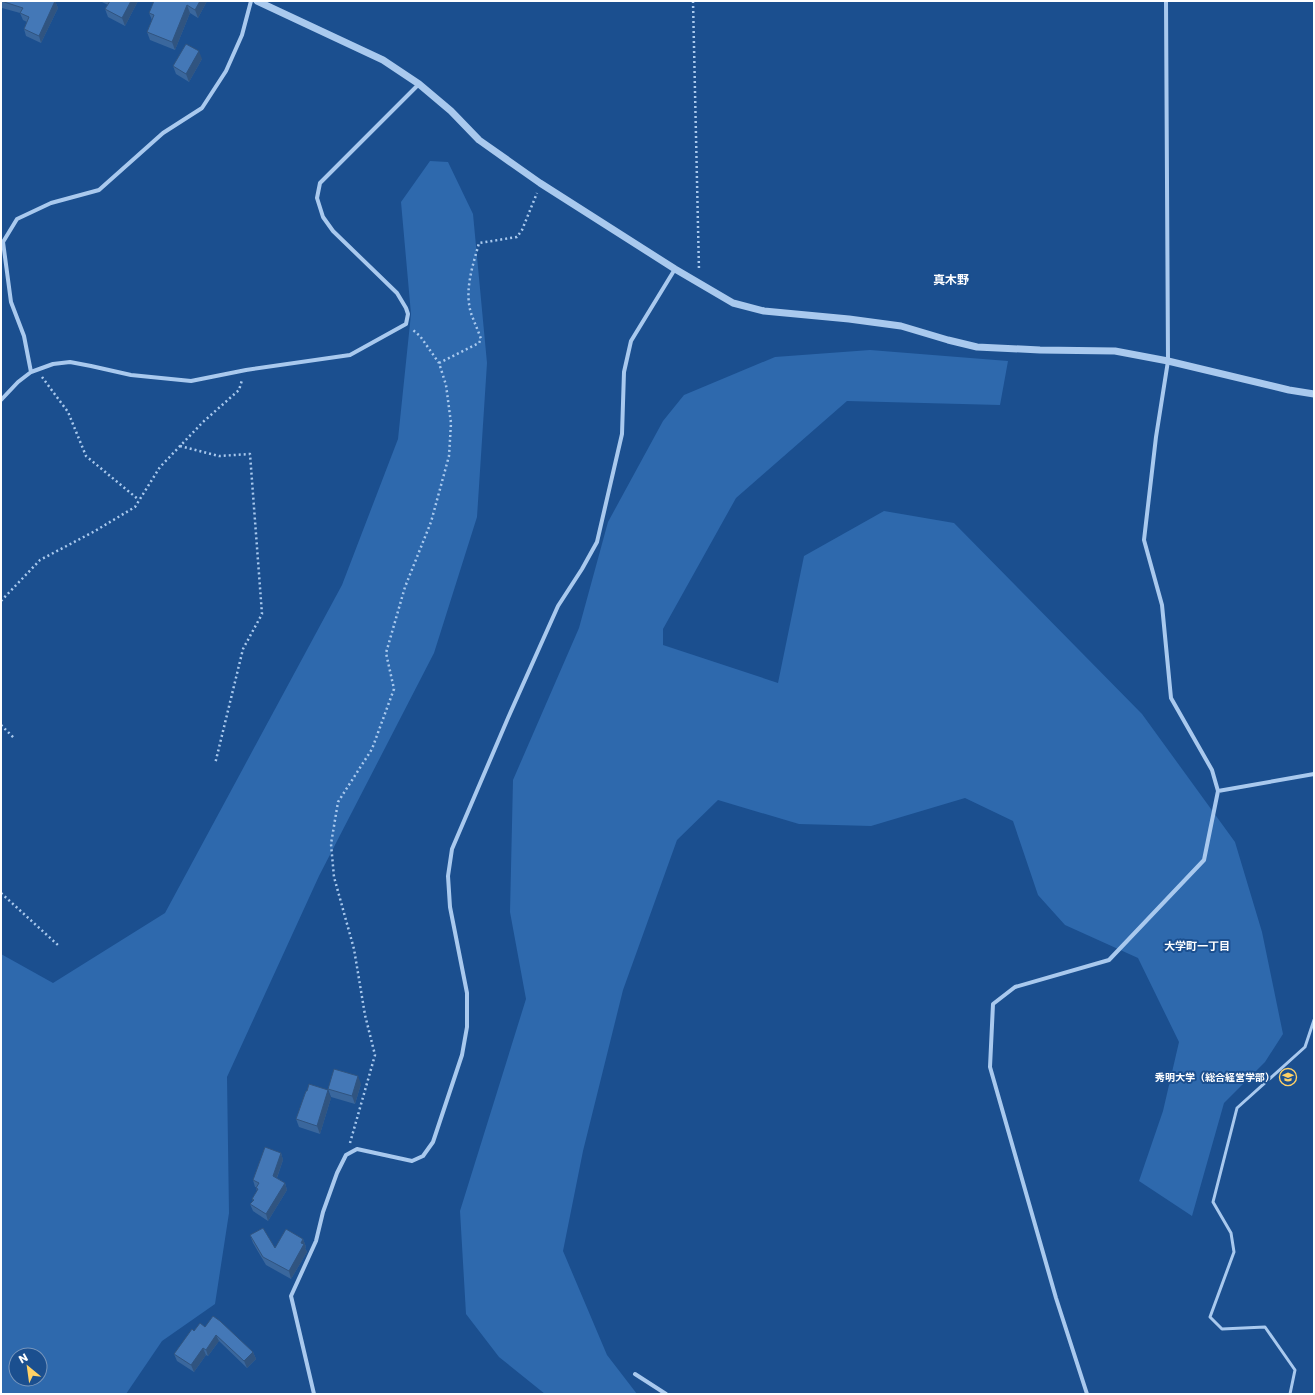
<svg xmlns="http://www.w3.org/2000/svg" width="1315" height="1395" viewBox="0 0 1315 1395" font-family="Poppins,'Noto Sans JP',sans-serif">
  <rect width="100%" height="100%" fill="#1b4f8f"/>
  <!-- green -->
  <path fill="#2e69ad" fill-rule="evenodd" d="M 430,161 L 448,162 L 473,214 L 487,363 L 477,517 L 434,653 L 319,876 L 227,1077 L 229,1213 L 215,1304 L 162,1341 L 126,1394 L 1,1394 L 1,954 L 53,983 L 165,913 L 342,585 L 398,439 L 411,314 L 401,202 ZM 16,1355 L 40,1355 L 40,1379 L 16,1379 Z
    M 870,350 L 1008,361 L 1000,405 L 847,401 L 736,498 L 663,629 L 663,645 L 778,683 L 804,556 L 884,511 L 954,523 L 1142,714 L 1235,842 L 1262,932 L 1283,1034 L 1265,1062 L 1224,1103 L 1192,1216 L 1139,1181 L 1163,1111 L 1179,1042 L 1138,958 L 1065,925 L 1038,895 L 1013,821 L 965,798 L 871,826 L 799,824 L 718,800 L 677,840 L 623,990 L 583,1151 L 563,1251 L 607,1355 L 637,1394 L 545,1394 L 499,1357 L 466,1314 L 460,1211 L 526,999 L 510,912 L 513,780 L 579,628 L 608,522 L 663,421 L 684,395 L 775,357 Z"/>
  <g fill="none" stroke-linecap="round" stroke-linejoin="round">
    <!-- path -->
    <path stroke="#a9c9ee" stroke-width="2.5" stroke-dasharray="2 3" stroke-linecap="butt" d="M 693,1 L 699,271
      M 439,363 L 479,343 L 481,339 C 478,330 474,322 471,313 C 464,290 473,265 479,243 L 517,237 L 522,230 L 537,193
      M 42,377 L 68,412 L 86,456 L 139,500
      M 180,446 L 219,456 L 250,454 L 262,614 L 243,649 L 215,764
      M 1,601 L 40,560 L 95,531 L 135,507 L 160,467 L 203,422 L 239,390 L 242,380
      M 1,725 L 15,739
      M 1,893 L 59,946
      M 350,1143 L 375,1055 L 365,1015 L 354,949 L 334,877 L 331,844 L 338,802 L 372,749 L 394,689 L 386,653 L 405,587 L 431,522 L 449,456 L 451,423 L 446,385 L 439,363 L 420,336 L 413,330"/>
    <!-- service -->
    <path stroke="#a9c9ee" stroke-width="3" d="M 1290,1394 L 1295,1370 L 1265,1327 L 1222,1329 L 1210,1317 L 1234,1252 L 1231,1233 L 1213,1202 L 1237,1108 L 1305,1047 L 1314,1020"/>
    <!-- minor -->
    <path stroke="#a9c9ee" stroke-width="4" d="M 1166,1 L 1168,361 L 1156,437 L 1144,540 L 1162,605 L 1171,698 L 1212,770 L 1218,791 L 1314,774
      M 31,372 L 24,336 L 11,302 L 3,242 L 17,219 L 51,203 L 99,190 L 163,133 L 202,108 L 226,71 L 242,35 L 251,1
      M 1,400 L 18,382 L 31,372 L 53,364 L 70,362 L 91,366 L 131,375 L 191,381 L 246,370 L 350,355 L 406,324 L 408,314 L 406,308 L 397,293 L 333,231 L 323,217 L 317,198 L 320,183 L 419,84
      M 635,1374 L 666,1394
      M 314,1394 L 291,1296 L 316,1241 L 323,1212 L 337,1173 L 346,1155 L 357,1149 L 412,1161 L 423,1156 L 433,1142 L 462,1055 L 467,1027 L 467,993 L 450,907 L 448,876 L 452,849 L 508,718 L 558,606 L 582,569 L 597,542 L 622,434 L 624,372 L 631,341 L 675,269
      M 1087,1394 L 1056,1298 L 990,1067 L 993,1004 L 1015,987 L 1109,960 L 1204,860 L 1218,791"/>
    <!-- tertiary -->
    <path stroke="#a9c9ee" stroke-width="7" d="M 257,1 L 383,60 L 419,84 L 451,111 L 479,140 L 540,183 L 675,269 L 733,303 L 764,311 L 849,319 L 901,326 L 948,340 L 977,347 L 1040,350 L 1115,351 L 1168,361 L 1289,390 L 1314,394"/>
  </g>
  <!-- wall -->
  <path fill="#3a679d" d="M 1,1 L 55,1 L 58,8 L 41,43 L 26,36 L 24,29 L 27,22 L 23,20 L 20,13 L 2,8 L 1,6 Z
    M 100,1 L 138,1 L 125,26 L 108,17 L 105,9 L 108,5 Z
    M 207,1 L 198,18 L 190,13 L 175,50 L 150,40 L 147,32 L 152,20 L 149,13 Z
    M 202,59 L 189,82 L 176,74 L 173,66 Z
    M 361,1084 L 355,1104 L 331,1097 L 328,1089 Z
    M 331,1098 L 320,1134 L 299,1127 L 296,1119 Z
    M 281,1153 L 283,1160 L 277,1178 L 285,1183 L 287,1190 L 268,1221 L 253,1211 L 250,1204 L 253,1201 L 252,1199 L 257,1191 L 256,1188 L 256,1187 L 255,1187 L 253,1180 Z
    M 250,1235 L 275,1248 L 303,1239 L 306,1247 L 305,1248 L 307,1252 L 291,1279 L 266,1265 L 253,1243 Z
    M 205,1327 L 253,1352 L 256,1359 L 247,1368 L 219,1341 L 208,1356 L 206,1355 L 194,1372 L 177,1361 L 174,1354 Z"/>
  <!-- shaded-wall -->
  <path fill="#305480" d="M 55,1 L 58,8 L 41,43 L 39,36 Z
    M 131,1 L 138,1 L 125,26 L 122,18 Z
    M 200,1 L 207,1 L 198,18 L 195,10 Z
    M 187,5 L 190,13 L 175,50 L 172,42 Z
    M 199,51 L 202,59 L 189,82 L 186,74 Z
    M 358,1076 L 361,1084 L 355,1104 L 352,1096 Z
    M 328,1090 L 331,1098 L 320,1134 L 317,1126 Z
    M 281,1153 L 283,1160 L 275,1183 L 273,1176 Z
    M 285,1183 L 287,1190 L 268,1221 L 266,1214 Z
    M 303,1239 L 306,1247 L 305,1248 L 307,1252 L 291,1279 L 289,1271 Z
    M 216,1335 L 219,1341 L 208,1356 L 206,1350 Z
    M 203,1348 L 206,1355 L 194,1372 L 191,1365 Z
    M 253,1352 L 256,1359 L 247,1368 L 244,1361 Z"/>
  <!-- building -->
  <path fill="#4478b7" stroke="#305480" d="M 1,1 L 55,1 L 39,36 L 24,29 L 29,17 L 20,13 L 23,8 Z
    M 110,1 L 131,1 L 122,18 L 105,9 Z
    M 154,1 L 200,1 L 195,10 L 187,5 L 172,42 L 147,32 L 154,15 L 149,13 Z
    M 186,44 L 199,51 L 186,74 L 173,66 Z
    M 334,1069 L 358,1076 L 352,1096 L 328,1089 Z
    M 309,1084 L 328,1090 L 317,1126 L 296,1119 L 306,1091 L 307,1091 Z
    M 265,1147 L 281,1153 L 273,1176 L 285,1183 L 266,1214 L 250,1204 L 254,1200 L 252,1199 L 258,1189 L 256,1188 L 259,1183 L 253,1180 Z
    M 263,1228 L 275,1248 L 286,1229 L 303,1239 L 301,1243 L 304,1244 L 289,1271 L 263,1257 L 250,1235 Z
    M 213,1316 L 220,1321 L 253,1352 L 244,1361 L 216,1335 L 206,1350 L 203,1348 L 191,1365 L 174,1354 L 192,1329 L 194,1331 L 200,1323 L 205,1327 Z"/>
  <!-- icons -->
  <defs>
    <g id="university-ring" transform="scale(0.9)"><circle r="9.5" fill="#1b4f8f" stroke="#ffd166" stroke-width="1.5"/><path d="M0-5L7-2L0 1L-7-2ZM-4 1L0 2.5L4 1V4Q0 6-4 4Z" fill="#ffd166"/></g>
  </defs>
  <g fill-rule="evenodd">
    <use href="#university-ring" x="1288" y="1077"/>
  </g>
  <g text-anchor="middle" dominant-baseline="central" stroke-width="4" stroke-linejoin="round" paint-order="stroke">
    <!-- poi labels -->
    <g font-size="10" font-weight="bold" fill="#fff" stroke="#1b4f8f" text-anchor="end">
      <text x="1275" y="1077">秀明大学（総合経営学部）</text>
    </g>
    <!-- neighbourhood labels -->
    <g font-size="11" font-weight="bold" fill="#fff" stroke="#1b4f8f">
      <text x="1197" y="946">大学町一丁目</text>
    </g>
    <!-- quarter labels -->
    <g font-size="12" font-weight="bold" fill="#fff" stroke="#1b4f8f">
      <text x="951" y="279">真木野</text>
    </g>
  </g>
  <!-- border -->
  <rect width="1315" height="1395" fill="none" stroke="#ffffff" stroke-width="4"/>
  <!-- north arrow -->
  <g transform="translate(28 1367) rotate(331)"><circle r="19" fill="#1b4f8f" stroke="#7695bc"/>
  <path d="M0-3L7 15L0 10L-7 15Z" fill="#ffd166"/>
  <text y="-6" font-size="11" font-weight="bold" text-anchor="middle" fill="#ffffff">N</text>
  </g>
</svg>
